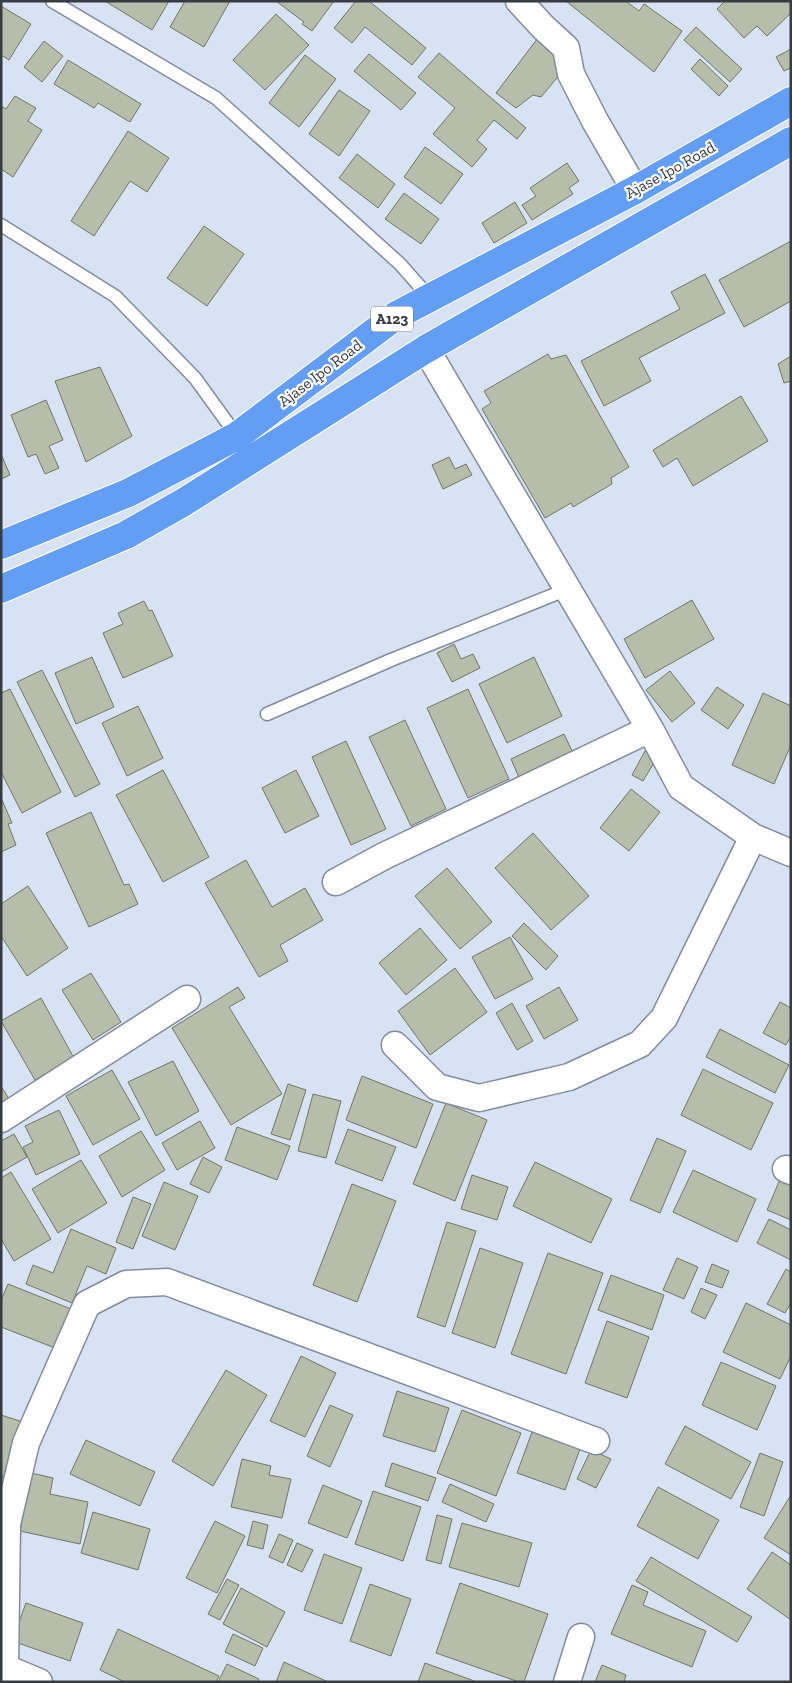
<svg xmlns="http://www.w3.org/2000/svg" width="792" height="1683" viewBox="0 0 792 1683" font-family="'Zilla Slab',serif">
  <rect width="100%" height="100%" fill="#d7e2f3"/>
  <!-- building -->
  <path fill="#b6bdaa" stroke="#717766" d="M 105,1 L 169,1 L 152,30 Z
    M 185,1 L 230,1 L 204,47 L 170,27 Z
    M 276,1 L 334,1 L 312,31 L 302,24 L 304,22 Z
    M 356,1 L 369,1 L 426,48 L 412,65 L 365,27 L 352,43 L 334,28 Z
    M 566,1 L 627,1 L 627,2 L 639,11 L 644,4 L 682,31 L 654,72 Z
    M 725,1 L 791,1 L 791,13 L 767,36 L 757,26 L 744,38 L 717,9 Z
    M 1,6 L 31,24 L 9,60 L 1,55 Z
    M 276,14 L 309,45 L 265,90 L 233,60 Z
    M 696,27 L 742,69 L 730,82 L 684,40 Z
    M 538,38 L 559,54 L 561,73 L 541,97 L 533,95 L 516,108 L 496,93 Z
    M 44,41 L 63,56 L 42,82 L 24,67 Z
    M 791,49 L 791,68 L 784,71 L 776,57 Z
    M 439,53 L 526,128 L 517,139 L 494,120 L 477,140 L 487,149 L 472,167 L 433,134 L 455,108 L 418,77 Z
    M 369,54 L 416,93 L 401,110 L 354,71 Z
    M 305,55 L 336,79 L 299,127 L 269,103 Z
    M 700,59 L 728,86 L 719,96 L 691,69 Z
    M 68,60 L 141,104 L 130,122 L 98,103 L 94,108 L 54,84 Z
    M 339,90 L 370,111 L 339,156 L 309,134 Z
    M 15,96 L 36,108 L 28,121 L 42,130 L 13,177 L 1,169 L 1,106 L 6,109 Z
    M 128,131 L 169,158 L 147,192 L 130,181 L 94,236 L 71,221 Z
    M 425,147 L 463,174 L 441,204 L 404,177 Z
    M 357,154 L 395,184 L 378,208 L 339,178 Z
    M 567,163 L 579,181 L 569,188 L 573,194 L 532,220 L 522,205 L 536,196 L 530,188 Z
    M 404,193 L 439,219 L 421,244 L 385,219 Z
    M 515,202 L 527,223 L 494,243 L 482,223 Z
    M 204,226 L 244,254 L 207,306 L 167,278 Z
    M 791,241 L 791,301 L 744,327 L 719,280 Z
    M 705,274 L 725,313 L 639,358 L 651,381 L 604,406 L 581,361 L 680,309 L 671,292 Z
    M 548,354 L 551,359 L 566,355 L 629,467 L 611,478 L 612,484 L 573,507 L 571,503 L 545,518 L 482,409 L 491,403 L 484,391 Z
    M 791,356 L 791,381 L 784,383 L 778,364 Z
    M 100,367 L 132,436 L 86,462 L 55,381 Z
    M 741,396 L 768,441 L 693,486 L 677,458 L 663,467 L 653,450 Z
    M 46,400 L 63,440 L 49,446 L 59,468 L 45,474 L 36,454 L 28,457 L 11,415 Z
    M 1,454 L 10,475 L 1,479 Z
    M 449,457 L 455,469 L 466,464 L 472,475 L 443,489 L 432,465 Z
    M 692,600 L 714,639 L 645,678 L 624,639 Z
    M 144,601 L 149,611 L 152,610 L 173,656 L 123,678 L 103,633 L 123,624 L 118,613 Z
    M 454,644 L 461,659 L 473,654 L 480,668 L 452,682 L 437,653 Z
    M 92,657 L 114,707 L 76,724 L 55,673 Z
    M 534,657 L 562,716 L 507,743 L 479,684 Z
    M 42,670 L 100,784 L 75,797 L 17,682 Z
    M 670,671 L 695,703 L 672,722 L 646,690 Z
    M 717,687 L 744,705 L 728,729 L 701,710 Z
    M 10,689 L 61,792 L 22,813 L 1,772 L 1,693 Z
    M 468,689 L 509,779 L 468,798 L 427,708 Z
    M 763,693 L 791,706 L 791,745 L 774,784 L 732,765 Z
    M 138,706 L 163,758 L 127,776 L 102,723 Z
    M 405,720 L 446,809 L 411,826 L 369,737 Z
    M 564,734 L 574,755 L 520,780 L 511,759 Z
    M 346,741 L 386,829 L 351,845 L 312,757 Z
    M 645,751 L 657,758 L 643,781 L 632,775 Z
    M 163,770 L 209,857 L 163,882 L 116,795 Z
    M 296,770 L 319,816 L 285,833 L 262,788 Z
    M 631,789 L 660,812 L 629,851 L 600,828 Z
    M 2,800 L 12,823 L 8,824 L 16,845 L 1,852 L 1,801 Z
    M 91,812 L 124,885 L 129,884 L 138,904 L 89,927 L 46,833 Z
    M 533,833 L 589,896 L 551,930 L 495,868 Z
    M 246,860 L 272,907 L 305,888 L 323,920 L 280,945 L 288,961 L 259,977 L 205,883 Z
    M 447,868 L 492,922 L 460,949 L 415,896 Z
    M 28,886 L 68,948 L 27,976 L 1,936 L 1,904 Z
    M 524,923 L 558,956 L 546,970 L 512,936 Z
    M 420,928 L 447,960 L 406,995 L 379,963 Z
    M 510,937 L 533,979 L 495,999 L 472,957 Z
    M 455,968 L 487,1012 L 430,1055 L 398,1011 Z
    M 91,973 L 121,1022 L 93,1040 L 62,990 Z
    M 238,987 L 245,998 L 229,1007 L 282,1094 L 231,1125 L 172,1028 Z
    M 559,987 L 578,1020 L 544,1039 L 526,1006 Z
    M 41,998 L 74,1058 L 35,1080 L 1,1021 Z
    M 780,1002 L 791,1008 L 791,1036 L 786,1045 L 763,1033 Z
    M 512,1003 L 533,1041 L 517,1050 L 496,1013 Z
    M 720,1029 L 789,1065 L 775,1093 L 706,1057 Z
    M 173,1061 L 199,1111 L 156,1136 L 128,1082 Z
    M 703,1069 L 773,1103 L 751,1150 L 681,1115 Z
    M 112,1070 L 140,1119 L 93,1145 L 66,1096 Z
    M 362,1076 L 433,1104 L 416,1148 L 346,1120 Z
    M 288,1084 L 306,1090 L 290,1140 L 271,1134 Z
    M 1,1086 L 9,1099 L 1,1103 Z
    M 313,1094 L 341,1101 L 326,1158 L 298,1151 Z
    M 446,1103 L 487,1120 L 455,1201 L 413,1184 Z
    M 59,1110 L 80,1154 L 36,1175 L 23,1147 L 33,1142 L 25,1126 Z
    M 200,1121 L 215,1148 L 177,1170 L 162,1143 Z
    M 237,1127 L 290,1146 L 277,1180 L 225,1160 Z
    M 348,1129 L 396,1147 L 382,1181 L 335,1163 Z
    M 141,1131 L 165,1170 L 122,1197 L 99,1156 Z
    M 14,1134 L 27,1157 L 1,1172 L 1,1141 Z
    M 657,1138 L 686,1151 L 660,1213 L 630,1200 Z
    M 203,1157 L 222,1167 L 209,1193 L 190,1184 Z
    M 81,1160 L 107,1203 L 58,1233 L 32,1189 Z
    M 535,1162 L 612,1199 L 591,1243 L 513,1206 Z
    M 693,1170 L 756,1199 L 737,1242 L 673,1212 Z
    M 11,1172 L 51,1239 L 14,1261 L 1,1239 L 1,1178 Z
    M 472,1175 L 508,1187 L 497,1220 L 461,1209 Z
    M 781,1177 L 791,1181 L 791,1220 L 767,1210 Z
    M 164,1182 L 198,1196 L 175,1250 L 142,1236 Z
    M 352,1184 L 396,1201 L 357,1302 L 313,1285 Z
    M 133,1197 L 151,1204 L 133,1249 L 116,1242 Z
    M 769,1219 L 791,1230 L 791,1260 L 757,1243 Z
    M 447,1222 L 476,1231 L 445,1327 L 417,1317 Z
    M 71,1229 L 116,1248 L 106,1274 L 87,1266 L 72,1303 L 26,1284 L 33,1265 L 53,1273 Z
    M 480,1248 L 523,1263 L 495,1348 L 452,1333 Z
    M 548,1253 L 603,1273 L 566,1374 L 511,1354 Z
    M 677,1258 L 698,1267 L 684,1299 L 663,1290 Z
    M 712,1264 L 729,1271 L 722,1288 L 705,1282 Z
    M 786,1269 L 791,1272 L 791,1303 L 785,1313 L 767,1304 Z
    M 611,1275 L 664,1295 L 652,1330 L 598,1310 Z
    M 8,1284 L 71,1309 L 55,1348 L 1,1327 L 1,1300 Z
    M 701,1288 L 717,1295 L 705,1319 L 691,1312 Z
    M 746,1303 L 791,1325 L 791,1356 L 780,1379 L 723,1352 Z
    M 607,1321 L 649,1337 L 627,1398 L 585,1383 Z
    M 301,1356 L 336,1373 L 305,1437 L 270,1421 Z
    M 721,1362 L 776,1386 L 757,1430 L 702,1405 Z
    M 226,1370 L 267,1395 L 213,1486 L 172,1461 Z
    M 397,1391 L 449,1408 L 435,1452 L 383,1436 Z
    M 330,1405 L 353,1415 L 330,1467 L 307,1456 Z
    M 462,1410 L 521,1433 L 496,1496 L 437,1473 Z
    M 1,1415 L 23,1422 L 5,1478 L 1,1477 Z
    M 685,1426 L 751,1462 L 731,1499 L 665,1464 Z
    M 532,1432 L 580,1449 L 565,1490 L 517,1473 Z
    M 86,1440 L 155,1472 L 140,1506 L 70,1474 Z
    M 591,1450 L 611,1459 L 596,1488 L 577,1479 Z
    M 760,1453 L 783,1462 L 764,1516 L 740,1507 Z
    M 242,1459 L 271,1466 L 269,1475 L 291,1479 L 282,1518 L 231,1507 Z
    M 392,1463 L 436,1478 L 428,1501 L 385,1486 Z
    M 31,1473 L 53,1478 L 50,1494 L 88,1502 L 80,1544 L 20,1531 Z
    M 450,1484 L 494,1504 L 486,1522 L 442,1502 Z
    M 323,1485 L 362,1501 L 347,1538 L 308,1523 Z
    M 658,1487 L 719,1520 L 698,1559 L 637,1526 Z
    M 373,1491 L 421,1507 L 403,1561 L 355,1544 Z
    M 791,1495 L 791,1555 L 764,1538 Z
    M 93,1512 L 150,1529 L 138,1570 L 81,1553 Z
    M 437,1515 L 452,1519 L 441,1564 L 426,1560 Z
    M 215,1521 L 245,1536 L 217,1593 L 186,1578 Z
    M 253,1521 L 268,1525 L 263,1549 L 247,1545 Z
    M 462,1523 L 532,1543 L 519,1587 L 449,1567 Z
    M 279,1534 L 293,1540 L 283,1563 L 269,1557 Z
    M 297,1543 L 313,1550 L 302,1572 L 287,1565 Z
    M 772,1552 L 791,1565 L 791,1620 L 747,1589 Z
    M 324,1554 L 362,1568 L 342,1624 L 304,1610 Z
    M 651,1557 L 752,1617 L 737,1642 L 636,1581 Z
    M 227,1579 L 239,1585 L 220,1620 L 208,1614 Z
    M 460,1583 L 548,1614 L 524,1682 L 519,1682 L 436,1653 Z
    M 370,1584 L 411,1599 L 391,1656 L 350,1641 Z
    M 632,1585 L 648,1592 L 643,1605 L 706,1631 L 692,1667 L 611,1634 Z
    M 241,1588 L 285,1612 L 267,1647 L 223,1624 Z
    M 26,1603 L 83,1623 L 70,1661 L 12,1641 Z
    M 118,1629 L 219,1676 L 216,1682 L 125,1682 L 100,1670 Z
    M 233,1634 L 263,1648 L 255,1666 L 225,1652 Z
    M 284,1662 L 326,1681 L 325,1682 L 276,1682 Z
    M 425,1663 L 477,1682 L 418,1682 Z
    M 227,1664 L 259,1679 L 258,1682 L 218,1682 Z
    M 602,1665 L 626,1675 L 624,1682 L 595,1682 Z"/>
  <g fill="none" stroke-linecap="round" stroke-linejoin="round">
    <!-- lane casing -->
    <g stroke="#828c9c" stroke-width="15">
      <path id="lane" d="M 52,1 L 216,98 L 400,264 L 430,298
        M 1,225 L 115,296 L 195,378 L 237,436
        M 267,714 L 391,660 L 568,589"/>
    </g>
    <!-- street casing -->
    <g stroke="#828c9c" stroke-width="29">
      <path id="street" d="M 519,1 L 543,27 L 566,48 L 571,74 L 595,121 L 635,190
        M 426,349 L 650,729 L 681,787 L 753,837 L 791,853
        M 336,882 L 384,856 L 650,729
        M 395,1045 L 437,1087 L 479,1098 L 569,1077 L 640,1044 L 664,1018 L 753,837
        M 1,1119 L 187,999
        M 786,1169 L 791,1171
        M 1,1666 L 39,1682
        M 5,1668 L 7,1524 L 26,1443 L 87,1304 L 126,1284 L 167,1282 L 596,1441
        M 567,1682 L 581,1637"/>
    </g>
    <!-- highway casing -->
    <g stroke="#fff" stroke-width="30">
      <path id="highway" d="M 1,545 L 128,493 L 237,436 L 397,315 L 635,190 L 791,101
        M 1,589 L 126,535 L 184,502 L 426,349 L 791,141"/>
    </g>
    <!-- lane -->
    <use href="#lane" stroke="#fff" stroke-width="12"/>
    <!-- street -->
    <use href="#street" stroke="#fff" stroke-width="26"/>
    <!-- highway -->
    <use href="#highway" stroke="#639ef3" stroke-width="28"/>
  </g>
  <g text-anchor="middle" dominant-baseline="central" stroke-width="4.5" stroke-linejoin="round" paint-order="stroke">
    <!-- shield labels -->
    <rect fill="#fff" stroke="#73767b" stroke-width="1" x="371" y="306.5" width="42" height="25" rx="4"/>
    <g font-size="15" font-weight="bold" fill="#373c42">
      <text x="392" y="319">A123</text>
    </g>
    <!-- street labels -->
    <g font-size="16" fill="#373c42" stroke="#fff">
      <text transform="translate(670 170) rotate(-29)">Ajase Ipo Road</text>
      <text transform="translate(320 373) rotate(-37)">Ajase Ipo Road</text>
    </g>
  </g>
  <!-- border -->
  <rect width="792" height="1683" fill="none" stroke="#373c42" stroke-width="5"/>
</svg>
